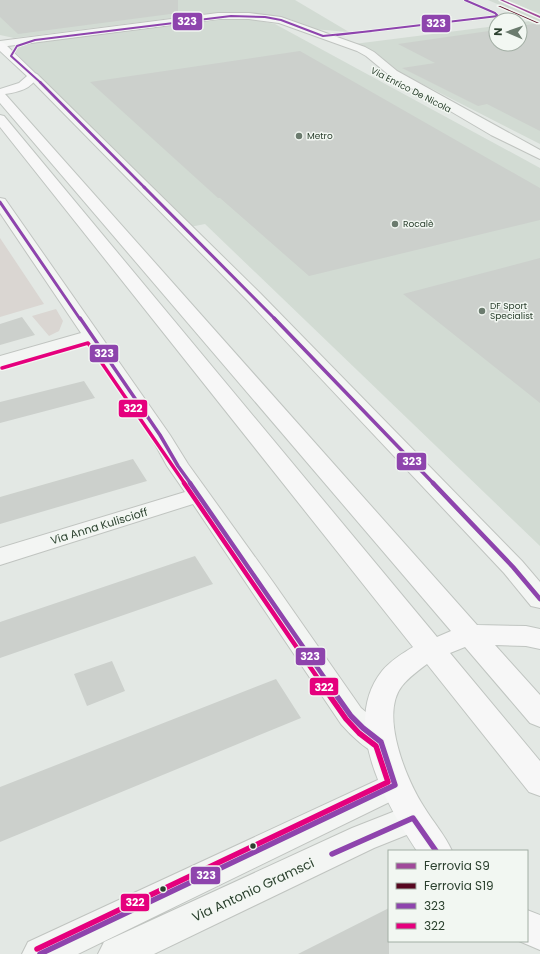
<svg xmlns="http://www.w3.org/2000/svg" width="540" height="954" viewBox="0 0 540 954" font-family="Poppins,sans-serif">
  <rect width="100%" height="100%" fill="#e3e8e4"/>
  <!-- built -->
  <path fill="#d2dbd3" d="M 0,0 L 295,0 L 349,32 L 312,29 L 290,19 L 276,17 L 239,14 L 203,14 L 14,38 L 0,35 Z
    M 488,0 L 540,0 L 540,144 L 395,70 L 354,44 L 496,26 L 496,44 L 520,44 L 520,23 L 534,20 Z
    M 229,18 L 254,20 L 275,24 L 540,168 L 540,546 L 205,224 L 190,227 L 14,51 L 19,46 L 32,43 Z"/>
  <!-- green -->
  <path fill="#dad6d2" d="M 0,238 L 44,304 L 0,317 Z
    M 56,309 L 63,321 L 59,331 L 49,336 L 32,316 Z"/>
  <!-- building -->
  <path fill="#ccd0cc" d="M 0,0 L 178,0 L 178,13 L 18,34 L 0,17 Z
    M 540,23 L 540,131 L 487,104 L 478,106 L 402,68 L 435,63 L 398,44 L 496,30 L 496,44 L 520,44 L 520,26 Z
    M 300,51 L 540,188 L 540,220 L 309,276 L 220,198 L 218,198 L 90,82 Z
    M 540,258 L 540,403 L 403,294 Z
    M 22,317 L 35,335 L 0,345 L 0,324 Z
    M 84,381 L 95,398 L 0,423 L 0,402 Z
    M 133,459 L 147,481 L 0,524 L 0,497 Z
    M 195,556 L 213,584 L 0,658 L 0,622 Z
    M 112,661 L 125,691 L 87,706 L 74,674 Z
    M 276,679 L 301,718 L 0,842 L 0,787 Z
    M 389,908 L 389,954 L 298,954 Z"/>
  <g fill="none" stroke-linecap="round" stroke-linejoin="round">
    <!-- street casing -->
    <g stroke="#c0c4c0" stroke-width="2">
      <path id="street" d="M 218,13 L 249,13 L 281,17 L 365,47 L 374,52 L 397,71 L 540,150 L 540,159 L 491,135 L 389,75 L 366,56 L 357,51 L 279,23 L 249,19 L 218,19 L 0,47 L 0,41 Z
        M 33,73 L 37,74 L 260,293 L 522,561 L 540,582 L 540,608 L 531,606 L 504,573 L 248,301 L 29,78 L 28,76 L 29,74 Z
        M 0,198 L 5,199 L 170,435 L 188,464 L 273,582 L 361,708 L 391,733 L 396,742 L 391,751 C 389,752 385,754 382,754 C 370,755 349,733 341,724 L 193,504 L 0,565 L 0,548 L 185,492 L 167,466 L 150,435 L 87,342 L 0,368 L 0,356 L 81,333 L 0,213 Z
        M 395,772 L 406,776 L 410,785 L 406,794 L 78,954 L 22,954 L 28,942 Z
        M 413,804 L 424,808 L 429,818 L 424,828 L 374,848 L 154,954 L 98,954 L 104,942 L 352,828 Z"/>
    </g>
    <!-- primary casing -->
    <g stroke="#c0c5c1" stroke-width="2">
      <path id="primary" d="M 0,42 L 4,43 L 38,76 C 31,89 19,92 5,94 L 477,625 L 526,626 L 540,629 L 540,649 L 526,646 L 495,645 L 540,695 L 540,727 L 530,723 L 465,647 L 450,653 L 540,761 L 540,796 L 529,792 L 427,664 C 419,670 408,678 402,686 C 379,715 407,781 424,807 C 433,822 445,835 452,851 L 417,851 C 386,804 340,724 382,671 C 390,661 403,653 413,647 L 0,127 L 0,115 L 4,116 L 437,637 L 451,631 L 0,103 L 0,89 L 19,83 L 27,76 L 0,51 Z
        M 527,910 L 540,915 L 540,950 L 519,941 L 527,941 Z"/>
    </g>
    <!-- street -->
    <use href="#street" fill="#f3f5f3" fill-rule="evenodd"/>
    <!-- primary -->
    <use href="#primary" fill="#f7f7f7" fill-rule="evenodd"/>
    <!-- bus-1-far5 casing -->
    <g stroke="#f2f7f2" stroke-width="3.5">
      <path id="bus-1-far5" d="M 337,35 L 498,16 L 495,13 L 465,0
        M 41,83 L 11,56 L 17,46 L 35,40 L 231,16 L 265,17 L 281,20 L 323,36 L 372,31"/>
    </g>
    <!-- bus-1-far4 casing -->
    <g stroke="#f2f7f2" stroke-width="4">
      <path id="bus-1-far4" d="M 40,82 L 145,188"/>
    </g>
    <!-- bus-1-far3 casing -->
    <g stroke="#f2f7f2" stroke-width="5">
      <path id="bus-1-far3" d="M 144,187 L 275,319
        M 0,202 L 80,319"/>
    </g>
    <!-- bus-1-far2 casing -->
    <g stroke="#f2f7f2" stroke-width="6">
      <path id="bus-1-far2" d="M 80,318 L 160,435 L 178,466 L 191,484
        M 274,318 L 434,484"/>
    </g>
    <!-- bus-1-far1 casing -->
    <g stroke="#f2f7f2" stroke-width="8">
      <path id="bus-1-far1" d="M 190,483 L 335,693
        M 433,483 L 513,567 L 540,599"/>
    </g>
    <!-- bus-1 casing -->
    <g stroke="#f2f7f2" stroke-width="8">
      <path id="bus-1" d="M 332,854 L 413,818 L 436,851
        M 40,954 L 395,785 L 381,742 L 363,728 L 351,716 L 334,692"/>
    </g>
    <!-- bus-2-far2 casing -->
    <g stroke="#f2f7f2" stroke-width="6">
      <path id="bus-2-far2" d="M 2,368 L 88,343 L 185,484"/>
    </g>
    <!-- bus-2-far1 casing -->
    <g stroke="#f2f7f2" stroke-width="8">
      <path id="bus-2-far1" d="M 184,483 L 328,693"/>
    </g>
    <!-- bus-2 casing -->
    <g stroke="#f2f7f2" stroke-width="8">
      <path id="bus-2" d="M 37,949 L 388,782 L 376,746 L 359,733 L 346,719 L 327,692"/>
    </g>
    <!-- bus-1-far5 -->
    <use href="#bus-1-far5" stroke="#8e44ad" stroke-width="2"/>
    <!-- bus-1-far4 -->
    <use href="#bus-1-far4" stroke="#8e44ad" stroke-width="2.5"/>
    <!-- bus-1-far3 -->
    <use href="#bus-1-far3" stroke="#8e44ad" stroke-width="3"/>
    <!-- bus-1-far2 -->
    <use href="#bus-1-far2" stroke="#8e44ad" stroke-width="3.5"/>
    <!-- bus-1-far1 -->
    <use href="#bus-1-far1" stroke="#8e44ad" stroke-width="4.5"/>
    <!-- bus-1 -->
    <use href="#bus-1" stroke="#8e44ad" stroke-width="5.5"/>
    <!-- bus-2-far2 -->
    <use href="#bus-2-far2" stroke="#e5007d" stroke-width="3.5"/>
    <!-- bus-2-far1 -->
    <use href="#bus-2-far1" stroke="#e5007d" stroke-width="4.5"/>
    <!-- bus-2 -->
    <use href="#bus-2" stroke="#e5007d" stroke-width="5.5"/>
    <!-- rail-1 casing -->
    <g stroke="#f2f7f2" stroke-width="3">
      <path id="rail-1" d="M 500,0 L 503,0 L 540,16 L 540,18 Z"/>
    </g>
    <!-- rail-2 casing -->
    <g stroke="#f2f7f2" stroke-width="3">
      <path id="rail-2" d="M 498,6 L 500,6 L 539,23 L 537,23 Z"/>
    </g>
    <!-- rail-1 -->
    <use href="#rail-1" fill="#a0499a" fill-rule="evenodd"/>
    <!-- rail-2 -->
    <use href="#rail-2" fill="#56061f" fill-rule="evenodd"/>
  </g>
  <!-- markers -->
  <g fill="#6b7b6e" stroke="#f2f7f2" stroke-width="1.5">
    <circle cx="299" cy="136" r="4"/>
    <circle cx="395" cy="224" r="4"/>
    <circle cx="482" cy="311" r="4"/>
  </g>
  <g fill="#2b402e" stroke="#f2f7f2" stroke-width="1.5">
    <circle cx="253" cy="846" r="3.5"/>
    <circle cx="163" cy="889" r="3.5"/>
  </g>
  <g text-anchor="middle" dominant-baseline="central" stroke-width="3" stroke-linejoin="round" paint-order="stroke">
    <!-- far-street labels -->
    <g font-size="9" fill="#2b402e" stroke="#f2f7f2">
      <text transform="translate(411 90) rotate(27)">Via Enrico De Nicola</text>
    </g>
    <!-- far-poi labels -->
    <g font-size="9" fill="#2b402e" stroke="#f2f7f2" text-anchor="start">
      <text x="307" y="136">Metro</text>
      <text x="403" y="224">Rocalè</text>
      <text x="490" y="306">DF Sport<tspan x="490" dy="10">Specialist</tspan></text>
    </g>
    <!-- street labels -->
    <g font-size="11" fill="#2b402e" stroke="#f2f7f2">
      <text transform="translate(99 526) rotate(-17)">Via Anna Kuliscioff</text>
    </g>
    <!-- near-street labels -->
    <g font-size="13" fill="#2b402e" stroke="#f2f7f2">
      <text transform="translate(253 890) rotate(-25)">Via Antonio Gramsci</text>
    </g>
  </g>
  <g stroke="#f2f7f2" stroke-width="1.5">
    <rect x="172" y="12" width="31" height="19" rx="4" fill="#8e44ad"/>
    <rect x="421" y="14" width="30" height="19" rx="4" fill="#8e44ad"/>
    <rect x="89" y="344" width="30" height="19" rx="4" fill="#8e44ad"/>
    <rect x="118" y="399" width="30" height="19" rx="4" fill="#e5007d"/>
    <rect x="396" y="452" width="31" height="19" rx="4" fill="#8e44ad"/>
    <rect x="295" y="647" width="31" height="19" rx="4" fill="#8e44ad"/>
    <rect x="309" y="677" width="30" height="19" rx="4" fill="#e5007d"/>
    <rect x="190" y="866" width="31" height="19" rx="4" fill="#8e44ad"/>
    <rect x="120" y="893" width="30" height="19" rx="4" fill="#e5007d"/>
  </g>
  <g font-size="11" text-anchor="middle" font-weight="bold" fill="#fff">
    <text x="187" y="25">323</text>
    <text x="436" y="27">323</text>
    <text x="104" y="357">323</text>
    <text x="133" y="412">322</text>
    <text x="412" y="465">323</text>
    <text x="310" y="660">323</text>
    <text x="324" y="691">322</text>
    <text x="206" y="879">323</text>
    <text x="135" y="906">322</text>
  </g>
  <!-- legend -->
  <rect x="388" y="850" width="140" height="92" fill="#f2f7f2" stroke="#a2aea4"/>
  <rect x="396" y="863" width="20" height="6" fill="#a0499a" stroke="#a2aea4"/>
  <text x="424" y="870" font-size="12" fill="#2b402e">Ferrovia S9</text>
  <rect x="396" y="883" width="20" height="6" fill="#56061f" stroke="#a2aea4"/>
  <text x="424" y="890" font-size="12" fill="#2b402e">Ferrovia S19</text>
  <rect x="396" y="903" width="20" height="6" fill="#8e44ad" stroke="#a2aea4"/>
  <text x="424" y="910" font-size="12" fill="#2b402e">323</text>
  <rect x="396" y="923" width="20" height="6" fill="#e5007d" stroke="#a2aea4"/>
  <text x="424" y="930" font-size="12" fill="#2b402e">322</text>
  <!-- north arrow -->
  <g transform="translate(508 32) rotate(272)"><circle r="19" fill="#f2f7f2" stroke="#a2aea4"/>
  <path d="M0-3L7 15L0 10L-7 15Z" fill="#6b7b6e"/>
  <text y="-6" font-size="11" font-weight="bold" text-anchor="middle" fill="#2b402e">N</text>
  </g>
</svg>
